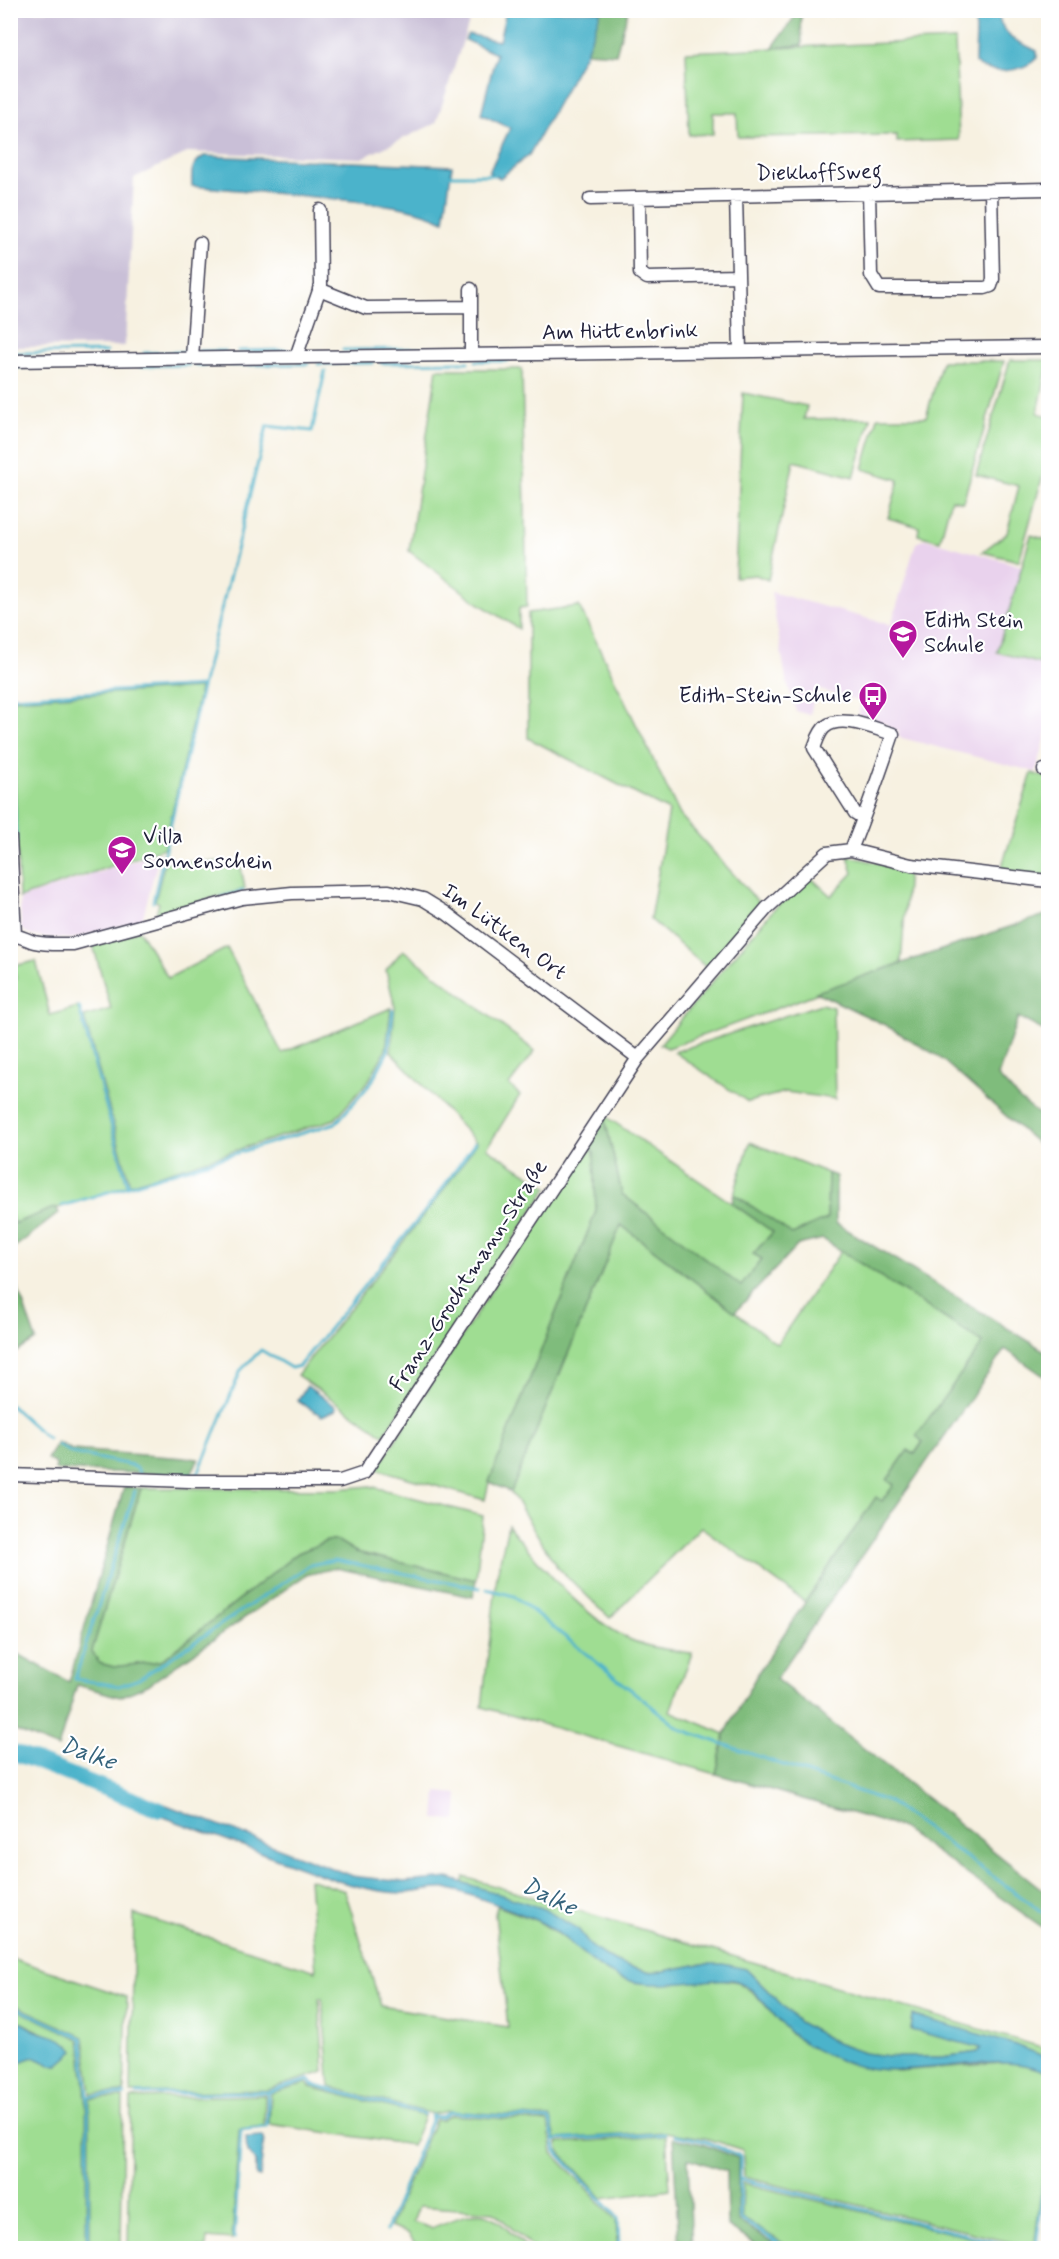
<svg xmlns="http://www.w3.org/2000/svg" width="1059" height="2259" viewBox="0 0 1059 2259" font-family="Mynerve,sans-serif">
  <rect width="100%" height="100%" fill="#fff"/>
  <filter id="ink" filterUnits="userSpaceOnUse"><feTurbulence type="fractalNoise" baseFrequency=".0167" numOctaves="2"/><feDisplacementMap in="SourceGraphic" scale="12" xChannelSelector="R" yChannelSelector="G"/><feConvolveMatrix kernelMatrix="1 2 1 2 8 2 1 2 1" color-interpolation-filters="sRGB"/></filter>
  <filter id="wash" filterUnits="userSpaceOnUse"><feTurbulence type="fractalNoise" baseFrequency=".008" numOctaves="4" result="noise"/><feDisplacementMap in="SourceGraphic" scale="24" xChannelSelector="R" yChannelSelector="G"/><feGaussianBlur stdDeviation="1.35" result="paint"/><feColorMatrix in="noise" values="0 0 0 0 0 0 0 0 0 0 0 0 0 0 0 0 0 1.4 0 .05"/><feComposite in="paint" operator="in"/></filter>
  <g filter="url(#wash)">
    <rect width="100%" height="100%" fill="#f7f1e1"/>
    <!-- built -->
    <path fill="#e9d2ed" d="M 925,539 L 1022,566 L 996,653 L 1048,667 L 1048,729 L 1036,772 L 898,737 L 899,731 L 888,727 L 885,723 L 858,716 L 861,701 L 816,689 L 810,715 L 796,711 L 786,679 L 771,592 L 891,625 L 916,543 Z
      M 160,852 L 142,920 L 71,939 L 32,936 L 21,929 L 20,899 Z
      M 437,1792 L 458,1794 L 456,1820 L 435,1819 Z"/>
    <!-- industrial -->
    <path fill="#c9bfd7" d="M 473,10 L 436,123 L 362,158 L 189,152 L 134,178 L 125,346 L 11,347 L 10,11 Z"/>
    <!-- green -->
    <path fill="#9fdd92" stroke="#608066" stroke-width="1.5" d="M 955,40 L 959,140 L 897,142 L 897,135 L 738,137 L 737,113 L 713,113 L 713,134 L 689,135 L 686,52 Z
      M 1010,360 L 1048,360 L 1048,364 L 1038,413 L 1048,416 L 1048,457 L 1019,561 L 982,552 L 1007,533 L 1019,486 L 976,475 Z
      M 942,361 L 1004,361 L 963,502 L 951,499 L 940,541 L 918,535 L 919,527 L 888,518 L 899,480 L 863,469 L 878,417 L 926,417 Z
      M 437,369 L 522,369 L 527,607 L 519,608 L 519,629 L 478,603 L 409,551 Z
      M 743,393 L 807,406 L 804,419 L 871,418 L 854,477 L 794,461 L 768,580 L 756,575 L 735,577 Z
      M 1031,535 L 1048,540 L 1048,666 L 997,652 Z
      M 579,606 L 680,815 L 762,906 L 708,969 L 650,919 L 669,811 L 528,738 L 528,613 Z
      M 200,688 L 164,848 L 19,898 L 12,699 Z
      M 1032,773 L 1048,778 L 1048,876 L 1000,872 Z
      M 848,856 L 908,870 L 901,963 C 823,990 746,1021 667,1048 L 660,1044 L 774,909 L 809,876 L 831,896 L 853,873 Z
      M 165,861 L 240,862 L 245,889 L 156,914 L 159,903 L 155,901 Z
      M 139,930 L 168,978 L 227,948 L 282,1053 L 391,1008 L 386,1049 L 369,1080 L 335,1119 L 130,1184 L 84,1017 L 111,1009 L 93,945 Z
      M 403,950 L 535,1051 L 509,1085 L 520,1095 L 487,1148 L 548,1187 L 384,1435 L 297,1375 L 435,1202 L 477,1143 L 391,1052 L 395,1007 L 386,970 Z
      M 36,961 L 50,1015 L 78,1007 L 127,1185 L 14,1223 L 10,1213 L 10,981 L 16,979 L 13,966 Z
      M 821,1004 L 833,1007 L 835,1099 L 786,1092 L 748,1102 L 674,1052 Z
      M 604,1115 L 773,1232 L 754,1253 L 762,1259 L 741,1287 L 622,1194 Z
      M 750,1142 L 828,1173 L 827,1219 L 792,1234 L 734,1194 Z
      M 585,1144 L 594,1152 L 596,1211 L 489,1482 L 485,1500 L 377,1469 Z
      M 621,1225 L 777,1344 L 841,1251 L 983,1343 L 917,1436 L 923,1441 L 914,1455 L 908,1450 L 887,1480 L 894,1485 L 882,1502 L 876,1498 L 805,1602 L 701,1527 L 610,1618 L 557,1567 L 511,1492 Z
      M 370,1486 L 483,1516 L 476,1580 L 356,1552 L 338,1541 L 327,1541 L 298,1553 L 161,1661 L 114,1667 L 99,1663 L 92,1651 L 141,1488 L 337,1489 Z
      M 508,1525 C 540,1564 579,1613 625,1637 C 645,1648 670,1650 692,1653 L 670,1711 L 725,1734 L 716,1774 L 482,1707 L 497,1575 Z
      M 464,1877 L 1048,2049 L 1048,2058 L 1016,2045 L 913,2016 L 911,2030 L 982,2047 L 978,2052 L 942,2057 L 897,2057 L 864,2053 L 836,2043 L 799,2022 L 749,1972 L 700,1964 L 665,1971 L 648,1972 L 626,1966 L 606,1957 L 591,1946 L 578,1929 L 463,1882 Z
      M 309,1879 L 345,1891 L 381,2006 L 508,2027 L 495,1914 L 497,1906 L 538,1921 L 564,1938 L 599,1966 L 648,1983 L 720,1979 L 738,1982 L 756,1995 L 792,2035 L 897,2071 L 1016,2062 L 1036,2066 L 1048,2074 L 1048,2132 L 1034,2248 L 744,2177 L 743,2150 L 705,2138 L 665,2132 L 556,2139 L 551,2118 L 448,2111 L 433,2114 L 330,2087 L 322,1998 L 319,1998 L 324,2072 L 267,2090 L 131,2093 L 134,1914 L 316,1971 Z
      M 11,1958 L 127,1997 L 124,2092 L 91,2094 L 84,2037 L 11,2003 Z
      M 11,2007 L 80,2039 L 86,2100 L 86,2248 L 14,2248 L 11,2246 L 10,2061 L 15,2063 L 34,2057 L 51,2065 L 58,2065 L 67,2056 L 69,2045 L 11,2018 Z
      M 307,2083 L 310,2087 L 424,2116 L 412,2145 L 269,2124 L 271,2093 Z
      M 265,2095 L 264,2126 L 239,2129 L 232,2240 L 207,2238 L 206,2248 L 128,2248 L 131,2098 Z
      M 123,2097 L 121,2248 L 90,2248 L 90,2099 Z
      M 451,2115 L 548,2122 L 553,2153 L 616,2220 L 617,2248 L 533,2248 L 494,2212 L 419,2206 L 413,2222 L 431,2228 C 489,2206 483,2206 527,2248 L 418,2248 L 409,2234 L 390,2227 L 435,2119 L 441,2120 Z
      M 666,2136 L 670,2189 L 602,2198 L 559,2151 L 558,2143 Z
      M 743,2183 L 1013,2248 L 791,2248 L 742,2218 Z"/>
    <!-- forest -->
    <path fill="#7fbc7c" stroke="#506f5c" stroke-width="1.5" d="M 601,10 L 628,11 L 616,54 L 586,52 Z
      M 796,15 L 801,15 L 802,45 L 772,48 Z
      M 1048,914 L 1048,1033 L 1018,1017 L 998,1076 L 1019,1099 L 1044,1118 L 1048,1113 L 1048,1153 L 938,1056 L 885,1025 L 816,992 Z
      M 604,1115 L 622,1194 L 741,1286 L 762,1259 L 753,1254 L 773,1232 L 732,1203 L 734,1194 L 792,1234 L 827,1219 L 828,1173 L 836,1176 L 836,1223 L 1048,1353 L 1048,1379 L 1005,1349 L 776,1679 L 1048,1894 L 1048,1931 L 900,1827 L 716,1774 L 725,1734 L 759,1671 L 876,1497 L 882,1501 L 894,1485 L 887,1480 L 908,1450 L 915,1454 L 923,1442 L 916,1436 L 983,1343 L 823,1239 L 798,1245 L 735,1312 L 621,1225 L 511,1492 L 489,1482 L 596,1211 L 594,1152 L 585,1144 Z
      M 56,1207 L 59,1213 L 11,1250 L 11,1225 Z
      M 11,1269 L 36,1340 L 17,1352 L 11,1334 Z
      M 57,1442 L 72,1450 L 199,1459 L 190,1475 L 55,1470 L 56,1464 L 47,1459 Z
      M 124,1487 L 141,1488 L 92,1651 L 99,1663 L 114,1667 L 161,1661 L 298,1553 L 327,1541 L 338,1541 L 356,1552 L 476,1580 L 473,1597 L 336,1568 L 306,1575 L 148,1685 L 120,1697 L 77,1685 L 58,1748 L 11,1729 L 11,1650 L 69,1682 Z
      M 673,2138 L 702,2144 L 738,2158 L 738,2221 L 782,2248 L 761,2248 L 727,2226 L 726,2171 L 688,2158 L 692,2248 L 679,2248 Z"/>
    <!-- water -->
    <path fill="#4cb3cb" stroke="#376a83" stroke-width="1.5" d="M 506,11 L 601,11 L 586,52 L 529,155 L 500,178 L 489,172 L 510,128 L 481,114 L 496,54 L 465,40 L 468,34 L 499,41 Z
      M 973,11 L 997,11 L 1001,24 L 1011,38 L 1037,51 L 1037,58 C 1024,72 990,76 975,63 L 976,30 Z
      M 204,156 L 452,166 L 444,221 C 416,207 385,205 354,201 C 300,195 246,191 192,186 C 191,172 191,164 204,156 Z
      M 307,1386 L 336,1407 L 336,1410 L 322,1416 L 299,1402 L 298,1399 Z
      M 143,1796 L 352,1876 L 404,1882 L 449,1878 L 542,1908 L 578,1929 L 591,1946 L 606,1957 L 626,1966 L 648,1972 L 665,1971 L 700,1964 L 723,1964 L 746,1969 L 799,2022 L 836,2043 L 864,2053 L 897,2057 L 942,2057 L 978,2052 L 981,2048 L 911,2030 L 913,2015 L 1016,2045 L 1048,2058 L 1048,2074 C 1009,2047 916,2079 862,2067 C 840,2062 809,2049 792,2034 C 773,2019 760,1990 737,1981 C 726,1978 716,1980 705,1981 C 679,1983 645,1988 620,1978 C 588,1965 568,1935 538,1921 C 523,1914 463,1891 448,1889 C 434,1887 418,1893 403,1893 C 382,1893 361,1887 341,1882 L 139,1808 Z
      M 11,2018 C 19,2020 25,2025 32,2029 C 46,2036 64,2035 74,2051 L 58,2065 L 51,2065 L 34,2057 L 20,2062 L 11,2061 Z
      M 261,2136 L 264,2138 L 260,2177 L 256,2176 L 256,2161 L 247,2153 L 246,2137 Z"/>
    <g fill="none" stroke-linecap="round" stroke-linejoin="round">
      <!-- stream -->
      <path stroke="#4cb3cb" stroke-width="3" d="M 450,175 L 495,175
        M 343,350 L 462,348
        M 199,351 L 225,351
        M 238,351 L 286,350
        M 10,353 L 106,352
        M 144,353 L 187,352
        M 476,361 L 507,361
        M 381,363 L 468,362
        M 318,364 L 373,363
        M 195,365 L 222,365
        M 230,365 L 308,364
        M 138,366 L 189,365
        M 10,367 L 125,366
        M 10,697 L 202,686
        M 10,711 L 16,840
        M 222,897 L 243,891
        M 153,902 L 203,683 L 267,426 L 312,431 L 325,371
        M 79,1007 L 128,1185
        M 62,1206 L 336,1123 L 371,1083 L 388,1051 L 393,1010
        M 10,1405 L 48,1439
        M 58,1445 L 71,1453 L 131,1465 L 138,1469 L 139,1474
        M 159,1475 L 198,1474 L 241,1370 L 261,1350 L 291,1368 L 299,1366 L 434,1200 L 475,1143
        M 135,1491 L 75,1679 L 119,1686 L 139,1679 L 310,1565 L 334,1560 L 480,1588
        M 487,1589 L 514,1596 L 680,1729 L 889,1802 L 1048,1916
        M 10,2005 L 82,2038 L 88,2097 L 88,2248
        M 137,2094 L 268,2092 L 309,2080 L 312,2085 L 424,2114
        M 88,2097 L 125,2094
        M 431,2116 L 441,2117 L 450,2112 L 550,2120 L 556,2151 L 618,2218 L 619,2248
        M 675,2135 L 704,2141 L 740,2156 L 740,2219 L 787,2248
        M 555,2140 L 665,2134
        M 740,2179 L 1019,2248
        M 386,2230 L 433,2116
        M 234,2239 L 241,2130 L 267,2127 L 268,2092
        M 1036,2248 L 1048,2147"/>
      <!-- river -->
      <path stroke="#4cb3cb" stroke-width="16" d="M 10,1751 L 160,1810"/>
    </g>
  </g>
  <g filter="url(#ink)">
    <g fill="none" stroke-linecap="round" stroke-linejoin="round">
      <!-- minor casing -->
      <g stroke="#424154" stroke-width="15">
        <path id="minor" d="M 869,193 L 871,275 L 879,288 L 985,288 L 991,286 L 993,279 L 991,190
          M 736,196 L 740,351
          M 590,199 L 1048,189
          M 639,199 L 640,273 L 647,278 L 738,276
          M 319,289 L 366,308 L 471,307
          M 471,289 L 471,354
          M 296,357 L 321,285 L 320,210
          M 192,358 L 200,243
          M 10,361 L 1048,347
          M 1044,770 L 1048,772
          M 10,837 L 15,935
          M 851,850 C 866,812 880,773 893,734 C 875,729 841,713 825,727 C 819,732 817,741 814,748 L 855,813 L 863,818
          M 10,936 C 19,934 26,940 34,942 C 47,945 60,944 73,944 L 242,898 L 292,893 L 389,891 L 423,899 L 446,913 L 638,1058
          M 10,1475 L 189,1481 L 340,1481 L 364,1473 L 638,1058 L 767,908 L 827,853 L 851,850 L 911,865 L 1048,881"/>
      </g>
      <!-- minor -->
      <use href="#minor" stroke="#fff" stroke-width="12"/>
    </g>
  </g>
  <!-- icons -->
  <defs>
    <g id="school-pin" transform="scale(1.5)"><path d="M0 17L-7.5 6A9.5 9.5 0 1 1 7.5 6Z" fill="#b5179e" stroke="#fff"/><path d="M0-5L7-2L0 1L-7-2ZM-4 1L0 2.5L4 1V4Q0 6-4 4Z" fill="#fff"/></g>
    <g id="bus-pin" transform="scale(1.5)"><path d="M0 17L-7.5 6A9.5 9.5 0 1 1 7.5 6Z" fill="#b5179e" stroke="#fff"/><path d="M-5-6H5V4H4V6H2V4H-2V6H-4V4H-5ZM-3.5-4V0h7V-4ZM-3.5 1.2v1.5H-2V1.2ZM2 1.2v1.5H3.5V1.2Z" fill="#fff"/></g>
  </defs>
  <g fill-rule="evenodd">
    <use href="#school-pin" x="903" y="634"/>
    <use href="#bus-pin" x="873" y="696"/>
    <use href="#school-pin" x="122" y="850"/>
  </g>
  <g text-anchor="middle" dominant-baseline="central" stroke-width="4.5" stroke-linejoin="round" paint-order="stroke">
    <!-- street labels -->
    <g font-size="22" fill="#22223b" stroke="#fff">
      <text transform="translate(819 173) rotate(-1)">Diekhoffsweg</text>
      <text transform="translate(620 332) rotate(-1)">Am Hüttenbrink</text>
      <text transform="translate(504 932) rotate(36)">Im Lütken Ort</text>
      <text transform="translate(469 1276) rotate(-57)">Franz-Grochtmann-Straße</text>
    </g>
    <!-- poi labels -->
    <g font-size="22" fill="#22223b" stroke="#fff" text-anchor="start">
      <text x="924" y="621">Edith Stein<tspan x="924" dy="25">Schule</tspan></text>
      <text x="852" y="696" text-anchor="end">Edith-Stein-Schule</text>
      <text x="143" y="837">Villa<tspan x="143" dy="25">Sonnenschein</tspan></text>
    </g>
    <!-- water labels -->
    <g font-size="24" font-style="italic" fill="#35637c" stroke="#fff">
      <text transform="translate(88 1754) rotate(20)">Dalke</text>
      <text transform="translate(549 1897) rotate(26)">Dalke</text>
    </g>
  </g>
  <!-- margin -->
  <rect width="1059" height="2259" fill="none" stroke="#fff" stroke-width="36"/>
</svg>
